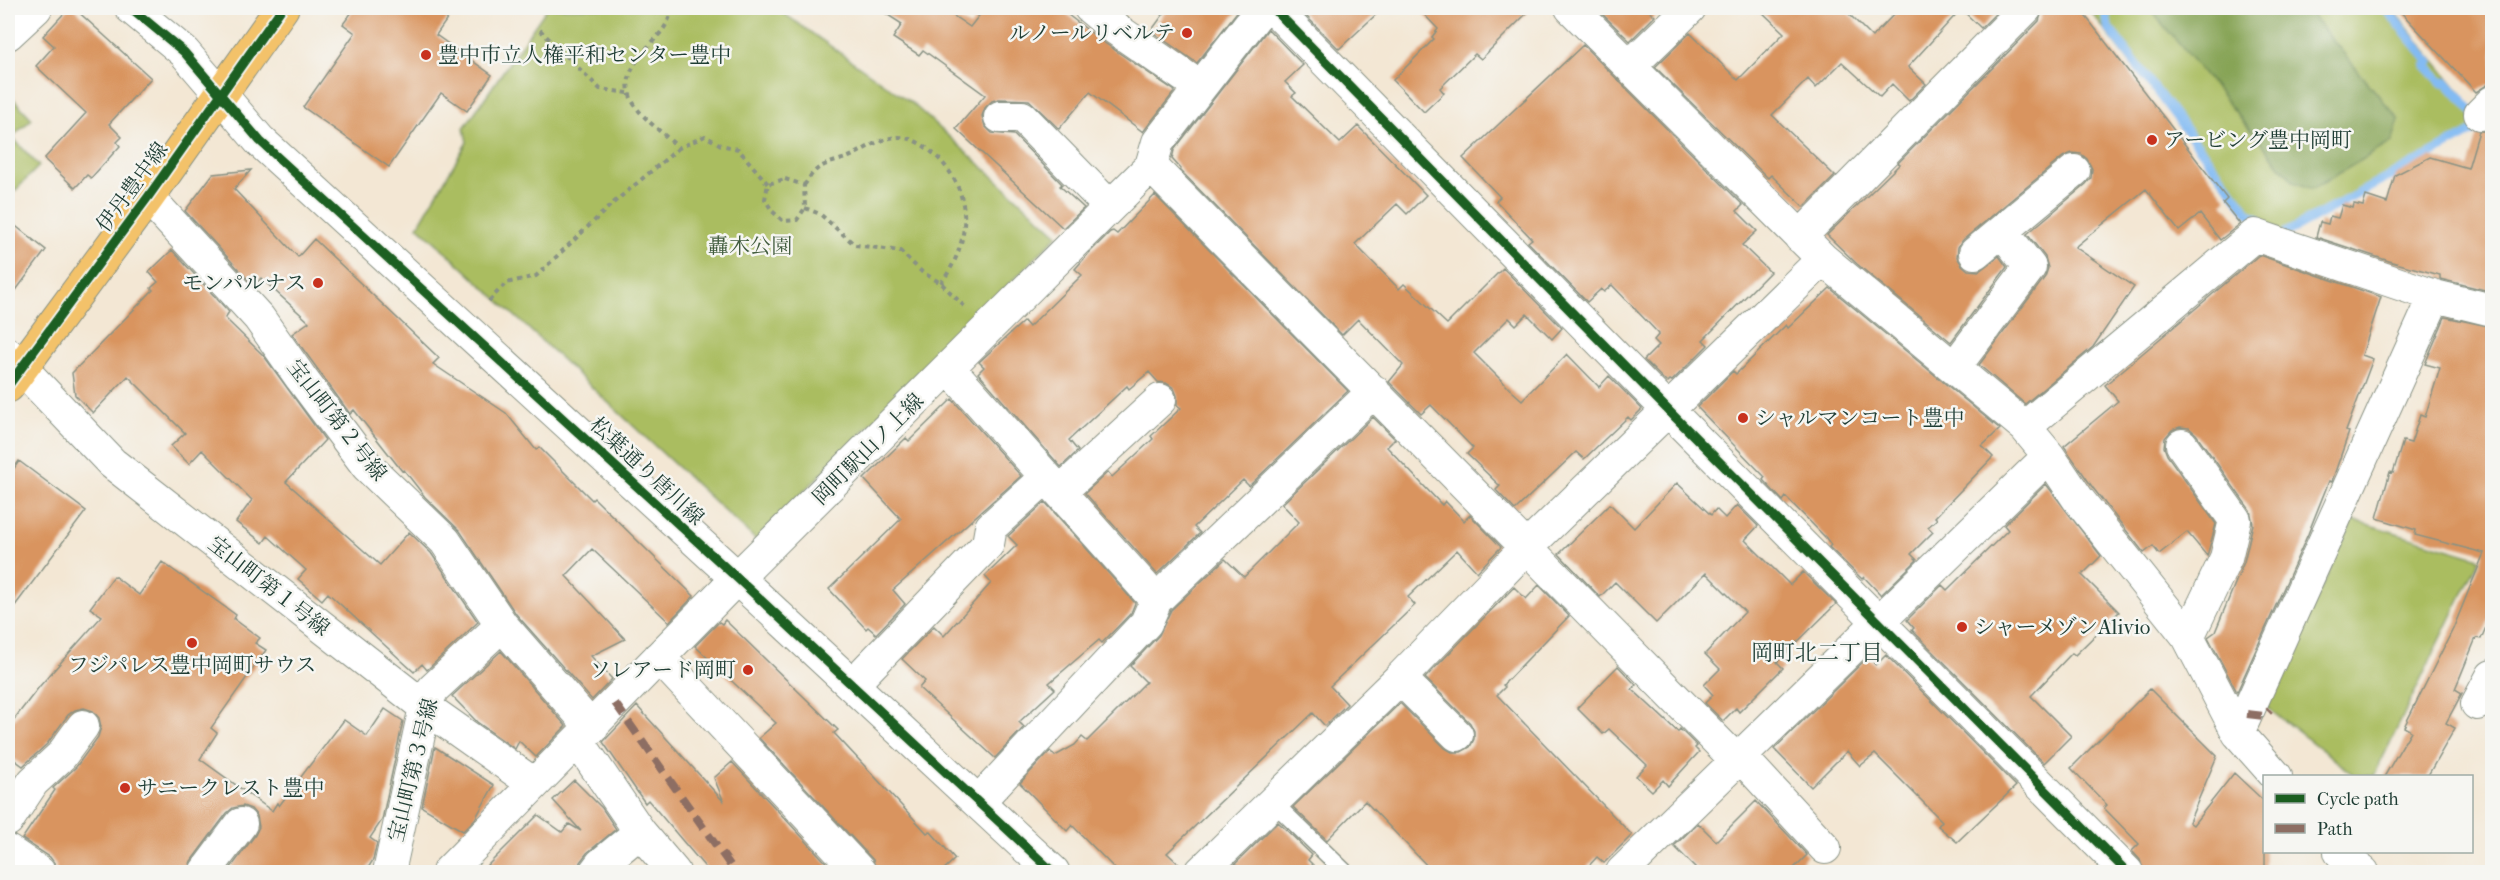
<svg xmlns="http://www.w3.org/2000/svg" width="2500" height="880" viewBox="0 0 2500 880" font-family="'IM FELL French Canon','Noto Serif JP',serif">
  <rect width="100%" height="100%" fill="#f6f6f2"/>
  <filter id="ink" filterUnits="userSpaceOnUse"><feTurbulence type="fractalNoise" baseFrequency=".0167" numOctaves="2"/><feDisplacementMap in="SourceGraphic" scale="12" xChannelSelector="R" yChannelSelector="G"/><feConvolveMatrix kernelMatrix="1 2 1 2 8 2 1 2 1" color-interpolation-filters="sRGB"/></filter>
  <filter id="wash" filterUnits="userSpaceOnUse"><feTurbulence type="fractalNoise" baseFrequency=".008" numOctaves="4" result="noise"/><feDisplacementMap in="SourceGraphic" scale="24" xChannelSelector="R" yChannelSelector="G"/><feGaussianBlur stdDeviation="1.35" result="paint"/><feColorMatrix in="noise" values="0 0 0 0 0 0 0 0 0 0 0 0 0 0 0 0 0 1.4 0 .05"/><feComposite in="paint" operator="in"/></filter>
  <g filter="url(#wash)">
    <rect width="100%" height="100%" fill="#f3e7d4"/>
    <!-- green -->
    <path fill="#aabd60" stroke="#647d4a" stroke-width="1.5" d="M 547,8 L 776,8 L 913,104 L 1058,235 L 756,540 L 418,226 L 467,142 L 464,128 Z
      M 2088,8 L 2391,8 L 2488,125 L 2280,236 L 2249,216 Z
      M 8,93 L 32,119 L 12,137 L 39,166 L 15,191 L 8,183 Z
      M 2353,520 L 2480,558 L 2374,776 L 2356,776 L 2266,707 Z"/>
    <!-- forest -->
    <path fill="#87a456" stroke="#537045" stroke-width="1.5" d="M 2149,8 L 2306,8 L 2399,120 L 2392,142 L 2313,189 L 2294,182 Z"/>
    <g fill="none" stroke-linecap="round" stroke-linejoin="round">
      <!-- stream -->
      <path stroke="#83bbf3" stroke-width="9" d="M 2099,8 L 2106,12 L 2108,27 L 2249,213 L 2258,219
        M 2385,8 L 2430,62 L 2426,66 L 2442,83 L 2446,81 L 2474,113
        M 2287,232 L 2479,128"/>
    </g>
    <g id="blocks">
      <!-- building -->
      <path fill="#d9945e" d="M 69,8 L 74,8 L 151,78 L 109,124 L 122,137 L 117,142 L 120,146 L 91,178 L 87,175 L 75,188 L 44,159 L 86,113 L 36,66 L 54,46 L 43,36 Z
        M 355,8 L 455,8 L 436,35 L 492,75 L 467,111 L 441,93 L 389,167 L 303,107 L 355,33 L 343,24 Z
        M 877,8 L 942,8 L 970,27 L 985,8 L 1059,8 L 1103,42 L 1175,91 L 1143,132 L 1090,92 L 1059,129 L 1029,100 L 999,99 L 992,101 L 985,108 L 982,116 L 985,126 L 992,133 L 1014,135 L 1062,184 L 1060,186 L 1084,208 L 1063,228 L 956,129 L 985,95 L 923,50 L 919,55 L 893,38 L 902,24 Z
        M 1168,8 L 1240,8 L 1197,63 L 1151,31 Z
        M 1298,8 L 1383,8 L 1339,49 Z
        M 1418,8 L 1532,8 L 1481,59 L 1475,54 L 1440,88 L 1444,93 L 1424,112 L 1393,80 L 1434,39 L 1432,37 L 1438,29 Z
        M 1596,8 L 1646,8 L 1655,16 L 1630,41 Z
        M 1758,8 L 1843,8 L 1872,37 L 1900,8 L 2001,8 L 1981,28 L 1961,9 L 1908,67 L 1926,84 L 1909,101 L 1892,84 L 1880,97 L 1842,62 L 1816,88 L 1808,79 L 1772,115 L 1835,176 L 1804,207 L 1771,175 L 1768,178 L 1655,67 L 1690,33 L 1738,80 L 1784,33 Z
        M 2043,8 L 2077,8 L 2087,18 L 2227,199 L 2223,203 L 2240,224 L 2220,240 L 2200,214 L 2179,231 L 2146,189 L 2075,247 L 2134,287 L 2093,347 L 2025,404 L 1979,365 L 2045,277 L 2048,268 L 2045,257 L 2027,234 L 2086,184 L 2091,178 L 2092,169 L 2087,159 L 2081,154 L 2072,153 L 2063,157 L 1963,240 L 1958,247 L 1957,257 L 1962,265 L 1968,270 L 1979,271 L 1999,256 L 2007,267 L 1951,342 L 1857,264 L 1827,235 L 1900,164 L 1898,163 L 2039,21 Z
        M 2397,8 L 2493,8 L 2493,85 L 2487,85 L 2476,92 Z
        M 1268,29 L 1303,65 L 1285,82 L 1296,93 L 1292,96 L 1340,143 L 1358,126 L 1426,195 L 1407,214 L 1397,204 L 1355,244 L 1399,289 L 1404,284 L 1447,324 L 1503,268 L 1562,328 L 1552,339 L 1527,314 L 1516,325 L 1509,318 L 1474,353 L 1513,392 L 1522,400 L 1567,354 L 1599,387 L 1609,376 L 1642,409 L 1631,420 L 1628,417 L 1584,459 L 1576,452 L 1515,510 L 1496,490 L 1500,486 L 1467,454 L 1473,448 L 1431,405 L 1421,414 L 1389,382 L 1403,365 L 1358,319 L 1342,335 L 1180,170 L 1181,169 L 1172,159 L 1174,150 Z
        M 1583,45 L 1743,205 L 1737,211 L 1757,231 L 1742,245 L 1770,272 L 1703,340 L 1708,345 L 1672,381 L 1670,380 L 1667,383 L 1644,360 L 1659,345 L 1654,340 L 1659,334 L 1612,285 L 1604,292 L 1601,289 L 1587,302 L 1528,242 L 1532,239 L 1496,201 L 1500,197 L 1463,158 Z
        M 2493,127 L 2493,292 L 2440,279 L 2440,275 L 2392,262 L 2316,237 L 2320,222 L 2328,224 L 2330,216 L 2338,218 L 2342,205 L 2353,208 L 2354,204 L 2363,206 L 2366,196 L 2387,203 L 2395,175 L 2430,157 L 2468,168 L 2479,131 L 2485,131 Z
        M 251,170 L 234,189 L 298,257 L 314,239 L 439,358 L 433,364 L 506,413 L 536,450 L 539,447 L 592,500 L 594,498 L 694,596 L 669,622 L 592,549 L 566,576 L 625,639 L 591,656 L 612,679 L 592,700 L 516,614 L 460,531 L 425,497 L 404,470 L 402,471 L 354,410 L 350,414 L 316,367 L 292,334 L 309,322 L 261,278 L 254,286 L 185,211 L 213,174 Z
        M 1155,195 L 1348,391 L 1249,486 L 1243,480 L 1194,527 L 1200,533 L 1157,574 L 1085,493 L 1108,472 L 1112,477 L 1153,439 L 1151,436 L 1181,408 L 1177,405 L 1177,396 L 1174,388 L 1166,383 L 1158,382 L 1149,372 L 1129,389 L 1127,386 L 1069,440 L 1078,451 L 1061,467 L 978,373 L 984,367 L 979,362 L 1024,321 L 1029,327 L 1082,275 L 1075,269 L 1089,253 L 1110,232 L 1113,231 L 1117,234 Z
        M 8,220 L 46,250 L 8,301 Z
        M 172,250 L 229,312 L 225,318 L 264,356 L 325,440 L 286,482 L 380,565 L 409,532 L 431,553 L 478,622 L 427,670 L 422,664 L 414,672 L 328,593 L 322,600 L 298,579 L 306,570 L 268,536 L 263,543 L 236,522 L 252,500 L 202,450 L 189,464 L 171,446 L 185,433 L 128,376 L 93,413 L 75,395 L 72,373 L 153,290 L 151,288 L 158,282 L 149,272 Z
        M 2259,255 L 2381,297 L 2362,355 L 2373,359 L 2346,431 L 2349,432 L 2333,478 L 2332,482 L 2329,481 L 2308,534 L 2237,692 L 2208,637 L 2215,632 L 2244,562 L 2253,524 L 2250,510 L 2196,434 L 2189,428 L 2180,427 L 2172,430 L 2165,438 L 2164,447 L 2167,455 L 2216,524 L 2207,556 L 2187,532 L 2159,554 L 2153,546 L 2144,553 L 2093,488 L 2064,446 L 2118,401 L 2105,385 Z
        M 1830,288 L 2000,429 L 1982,446 L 1993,457 L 1935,517 L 1937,519 L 1928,527 L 1933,532 L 1911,554 L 1917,560 L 1881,595 L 1864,577 L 1862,579 L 1829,547 L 1831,545 L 1826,538 L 1786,497 L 1783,501 L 1763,480 L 1765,477 L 1697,407 L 1733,371 L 1736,374 L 1786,325 L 1788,328 Z
        M 2445,317 L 2493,327 L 2493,611 L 2481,639 L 2476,638 L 2455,689 L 2462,693 L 2446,723 L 2455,728 L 2427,777 L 2384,777 L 2411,731 L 2404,727 L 2453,629 L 2484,553 L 2415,535 L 2416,530 L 2377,518 L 2390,472 L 2393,473 L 2403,441 L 2411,443 L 2420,415 L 2425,417 L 2440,368 L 2425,364 Z
        M 952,399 L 1021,476 L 893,590 L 905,604 L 876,634 L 868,627 L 866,629 L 829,589 L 901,519 L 864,479 L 906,438 L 909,441 Z
        M 1373,417 L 1395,439 L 1387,447 L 1442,505 L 1445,501 L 1464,521 L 1470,515 L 1501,547 L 1477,572 L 1457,550 L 1408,597 L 1415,605 L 1330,686 L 1347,704 L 1325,726 L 1313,713 L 1167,853 L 1184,869 L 1184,873 L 1119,873 L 1072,825 L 1067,831 L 1020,783 L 1050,751 L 1055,756 L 1075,745 L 1082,737 L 1087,741 L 1146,682 L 1130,666 L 1159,635 L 1171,610 L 1225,559 L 1244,577 L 1299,522 L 1282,504 Z
        M 19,461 L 86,511 L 8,615 L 8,477 Z
        M 1677,483 L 1711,515 L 1716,509 L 1725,518 L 1737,505 L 1758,526 L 1745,540 L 1790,585 L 1803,572 L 1836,604 L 1777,662 L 1783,668 L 1739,712 L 1736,708 L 1723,721 L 1705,703 L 1713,695 L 1704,685 L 1720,669 L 1705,654 L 1745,612 L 1706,573 L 1656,623 L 1615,582 L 1600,597 L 1559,554 L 1610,504 L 1634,528 Z
        M 2046,484 L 2101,556 L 2082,575 L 2119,612 L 2075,655 L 2072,653 L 2031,696 L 2071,736 L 2044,763 L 1912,630 L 1914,628 L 1907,620 L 1942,585 L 1947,590 L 2008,530 L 2004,525 Z
        M 1045,502 L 1135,603 L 1131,613 L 1102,643 L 1099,640 L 1049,683 L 1055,689 L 1019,722 L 1024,727 L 995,758 L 919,688 L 925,681 L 902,659 L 934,626 L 944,636 L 991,583 L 985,576 L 1017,545 L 1008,536 Z
        M 162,562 L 236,615 L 234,619 L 260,638 L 255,643 L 266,650 L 211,728 L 217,733 L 200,759 L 272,811 L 277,803 L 279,806 L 344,720 L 367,736 L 385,709 L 403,721 L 382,820 L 370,838 L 377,843 L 373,860 L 365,873 L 227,873 L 255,835 L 259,827 L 257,816 L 251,809 L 243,806 L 233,808 L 227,813 L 191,861 L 187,873 L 57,873 L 55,864 L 50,857 L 22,839 L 55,790 L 53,788 L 76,767 L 98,737 L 101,727 L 99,718 L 93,711 L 84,708 L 75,710 L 68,715 L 47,744 L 23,766 L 8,755 L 8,727 L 39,687 L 102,616 L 90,608 L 114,576 L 139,595 Z
        M 1539,585 L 1569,616 L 1503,685 L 1505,687 L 1497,695 L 1632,835 L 1604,863 L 1597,857 L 1582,873 L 1434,873 L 1365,801 L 1327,840 L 1293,807 L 1400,703 L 1445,748 L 1452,752 L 1461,752 L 1470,747 L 1474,739 L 1474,731 L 1470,723 L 1425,678 L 1514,587 L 1526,599 Z
        M 725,620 L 838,730 L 834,733 L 927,833 L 930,831 L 955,859 L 940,873 L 877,873 L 873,860 L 759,738 L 776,723 L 695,646 L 719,622 L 722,624 Z
        M 501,651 L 566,726 L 536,757 L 519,741 L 515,749 L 477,722 L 452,696 Z
        M 1886,655 L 2016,786 L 1957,842 L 1938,826 L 1942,821 L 1875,754 L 1860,766 L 1847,751 L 1811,787 L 1774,749 L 1868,657 L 1876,665 Z
        M 1618,666 L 1636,685 L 1632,689 L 1678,732 L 1680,729 L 1697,746 L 1695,748 L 1699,752 L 1668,786 L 1663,780 L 1652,791 L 1636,776 L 1647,765 L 1609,729 L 1603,734 L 1577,708 Z
        M 2150,689 L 2217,756 L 2189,822 L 2193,825 L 2234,773 L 2265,802 L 2265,873 L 2144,873 L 2140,860 L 2132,851 L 2139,844 L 2104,808 L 2107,805 L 2071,768 Z
        M 637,706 L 724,802 L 714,778 L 732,762 L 836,873 L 710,873 L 648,800 L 645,803 L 603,742 Z
        M 435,747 L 494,785 L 475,819 L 463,831 L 422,807 Z
        M 574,780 L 602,808 L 616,829 L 587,853 L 580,862 L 577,873 L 480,873 L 538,815 L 562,832 L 569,824 L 581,831 L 553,800 Z
        M 1756,801 L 1807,855 L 1789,873 L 1701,873 L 1674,846 L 1698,823 L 1716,841 Z
        M 1278,822 L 1312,855 L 1308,860 L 1321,873 L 1244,873 L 1235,864 Z"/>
    </g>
  </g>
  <g filter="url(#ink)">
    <use href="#blocks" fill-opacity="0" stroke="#899284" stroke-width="1.5"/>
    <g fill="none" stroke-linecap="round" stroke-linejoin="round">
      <!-- service casing -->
      <g stroke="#899284" stroke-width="19">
        <path id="service" d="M 1273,802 L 1345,872"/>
      </g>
      <!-- minor casing -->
      <g stroke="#899284" stroke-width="34">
        <path id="minor" d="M 131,8 L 184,52 L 220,94
          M 1090,8 L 1113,27 L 1200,87
          M 1273,8 L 1667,409 L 2127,872
          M 1571,8 L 1823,259 L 2025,427 L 2049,456 L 2078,499 L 2188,637 L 2238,733 L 2276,776
          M 8,34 L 36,8
          M 1630,66 L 1690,8
          M 2480,114 L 2492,102
          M 1000,117 L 1022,117 L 1109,206
          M 1151,166 L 1737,761
          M 148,197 L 259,318 L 301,378 L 367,466 L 445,541 L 502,625 L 592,728
          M 1800,237 L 2026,8
          M 1975,253 L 2074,171
          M 8,354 L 112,463 L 425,707 L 534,784
          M 949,368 L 1156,600
          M 1954,368 L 2030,267 L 2002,231
          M 2025,427 L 2255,235 L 2435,296 L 2492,310
          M 2182,445 L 2235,520 L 2226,558 L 2188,637
          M 1060,492 L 1160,400
          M 659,657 L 860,872
          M 1400,678 L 1457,735
          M 852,685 L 988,544 L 991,527 L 1046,477
          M 2477,704 L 2492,676
          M 2238,733 L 2435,296
          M 578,741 L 640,832 L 674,872
          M 1741,757 L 1825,848
          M 978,802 L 1146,623 L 1156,600 L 1374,391
          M 8,820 L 33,782 L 61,756 L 83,726
          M 8,851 L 39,872
          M 2340,852 L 2352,864 L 2363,872
          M 205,872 L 241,824
          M 389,872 L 425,707 L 433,689 L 502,625
          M 448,872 L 737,578 L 1151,166 L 1158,142 L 1262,8
          M 595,872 L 601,864 L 640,832
          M 1201,872 L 1400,678 L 1527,547 L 1823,259
          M 1622,872 L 2049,456"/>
      </g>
      <!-- tertiary casing -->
      <g stroke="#899284" stroke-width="35">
        <path id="tertiary" d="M 220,94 L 260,141 L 737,578 L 1053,872"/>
      </g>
      <!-- primary casing -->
      <g stroke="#899284" stroke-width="35">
        <path id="primary" d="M 8,386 L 148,197 L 282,8"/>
      </g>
      <!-- path -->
      <path stroke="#899284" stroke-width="4" stroke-dasharray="4.5 4.5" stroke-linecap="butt" d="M 672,8 C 668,28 659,34 646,49 C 604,96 646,117 679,148 L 705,136 L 721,145 L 738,149 L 768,184
        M 540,30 L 600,89 L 628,93
        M 785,179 L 804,185 L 805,208 L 797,220 L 783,221 L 772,211 L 765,199 L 768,184 Z
        M 804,185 C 808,181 811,174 815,171 C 824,162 842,161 853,155 C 869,147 880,138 899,137 C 912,137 927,147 935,155 C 975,192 971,243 941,283
        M 805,208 L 820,214 L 855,245 L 900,251 L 922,272 L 941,283 L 966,308
        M 489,301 L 506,283 L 536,276 L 612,204 L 679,148"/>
      <!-- service -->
      <use href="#service" stroke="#fff" stroke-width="16"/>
      <!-- minor -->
      <use href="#minor" stroke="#fff" stroke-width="32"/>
      <!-- tertiary -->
      <use href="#tertiary" stroke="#fff" stroke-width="33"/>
      <!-- primary -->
      <use href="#primary" stroke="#f3c26a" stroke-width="33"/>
      <!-- quiet -->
      <path stroke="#8d6e63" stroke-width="8" stroke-dasharray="15 8" stroke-linecap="butt" d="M 615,703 L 735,872
        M 2247,714 L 2264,716 L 2270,710"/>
      <!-- cycleway casing -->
      <g stroke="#f6f6f2" stroke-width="13">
        <path id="cycleway" d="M 131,8 L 184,52 L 260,141 L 737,578 L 1053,872
          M 1273,8 L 1667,409 L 2127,872
          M 8,386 L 148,197 L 282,8"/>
      </g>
      <!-- cycleway -->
      <use href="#cycleway" stroke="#1b5e20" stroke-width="9"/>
    </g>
  </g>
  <!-- markers -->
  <g fill="#c8321e" stroke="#f6f6f2" stroke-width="2">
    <circle cx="1187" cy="33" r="6"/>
    <circle cx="426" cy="55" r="6"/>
    <circle cx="2152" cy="140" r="6"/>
    <circle cx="318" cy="283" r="6"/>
    <circle cx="1743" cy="418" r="6"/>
    <circle cx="1962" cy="627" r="6"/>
    <circle cx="192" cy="643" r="6"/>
    <circle cx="748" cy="670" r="6"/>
    <circle cx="125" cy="788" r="6"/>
  </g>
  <g text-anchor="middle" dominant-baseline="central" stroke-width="5" stroke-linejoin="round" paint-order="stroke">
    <!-- poi labels -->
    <g font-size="21" fill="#1f3d34" stroke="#f6f6f2" text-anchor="start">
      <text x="1175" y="33" text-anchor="end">ルノールリベルテ</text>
      <text x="438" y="55">豊中市立人権平和センター豊中</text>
      <text x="2164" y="140">アービング豊中岡町</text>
      <text x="306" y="283" text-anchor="end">モンパルナス</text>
      <text x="1755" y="418">シャルマンコート豊中</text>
      <text x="1974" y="627">シャーメゾンAlivio</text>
      <text x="192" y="665" text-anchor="middle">フジパレス豊中岡町サウス</text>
      <text x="736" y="670" text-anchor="end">ソレアード岡町</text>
      <text x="137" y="788">サニークレスト豊中</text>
    </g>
    <!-- street labels -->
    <g font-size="21" fill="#1f3d34" stroke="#f6f6f2">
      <text transform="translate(132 187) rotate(-54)">伊丹豊中線</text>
      <text transform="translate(337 420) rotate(52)">宝山町第２号線</text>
      <text transform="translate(868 449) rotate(-45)">岡町駅山ノ上線</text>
      <text transform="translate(647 471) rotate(43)">松葉通り唐川線</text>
      <text transform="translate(269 586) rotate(38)">宝山町第１号線</text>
      <text transform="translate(413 770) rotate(-76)">宝山町第３号線</text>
    </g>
    <!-- park labels -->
    <g font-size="21" fill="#425d3f" stroke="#f6f6f2">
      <text x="750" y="246">轟木公園</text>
    </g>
    <!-- neighbourhood labels -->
    <g font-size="22" fill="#1f3d34" stroke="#f6f6f2">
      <text x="1817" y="653">岡町北二丁目</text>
    </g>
  </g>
  <!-- margin -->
  <rect width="2500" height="880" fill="none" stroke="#f6f6f2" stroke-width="30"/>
  <!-- legend -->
  <rect x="2263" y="775" width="210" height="78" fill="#f6f6f2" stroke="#a0aca6" stroke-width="1.5"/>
  <rect x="2275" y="794" width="30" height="9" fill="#1b5e20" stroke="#a0aca6" stroke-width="1.5"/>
  <text x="2317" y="805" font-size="18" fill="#1f3d34">Cycle path</text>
  <rect x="2275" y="824" width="30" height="9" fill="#8d6e63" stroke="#a0aca6" stroke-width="1.5"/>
  <text x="2317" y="835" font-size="18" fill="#1f3d34">Path</text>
</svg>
